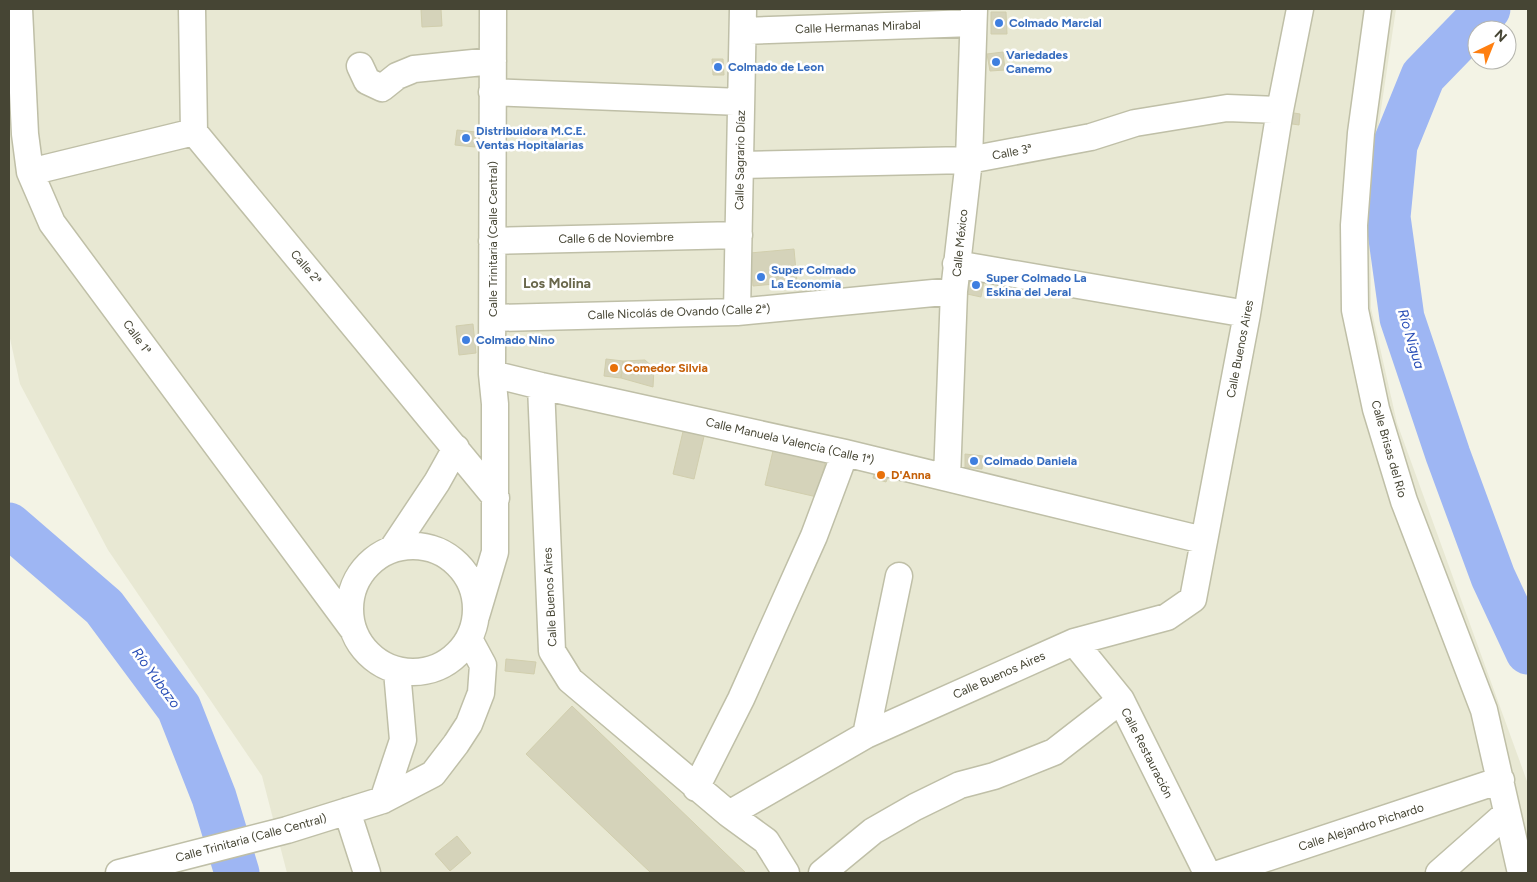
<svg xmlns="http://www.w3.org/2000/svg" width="1537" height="882" viewBox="0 0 1537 882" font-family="Figtree,sans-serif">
  <rect width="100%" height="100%" fill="#f3f3e5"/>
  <!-- residential -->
  <path fill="#e8e8d3" d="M 9,9 L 1396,9 L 1370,183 L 1371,308 L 1397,423 L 1528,784 L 1528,873 L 287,873 L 262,776 L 108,550 L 20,384 L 9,334 Z"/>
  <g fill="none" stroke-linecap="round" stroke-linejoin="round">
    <!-- river -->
    <path stroke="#9eb6f3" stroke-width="45" d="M 1488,9 L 1423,76 L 1395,145 L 1388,217 L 1402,318 L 1448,455 L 1493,577 L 1528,652
      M 9,525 L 104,607 L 179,708 L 214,797 L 237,873"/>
  </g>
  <!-- building -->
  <path fill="#d5d3ba" stroke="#d1cead" d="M 421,9 L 441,9 L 442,26 L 422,27 Z
    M 991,12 L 1006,12 L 1007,34 L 991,34 Z
    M 1003,52 L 1005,70 L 990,71 L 987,54 Z
    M 712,59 L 723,59 L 724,75 L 713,75 Z
    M 1288,112 L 1300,114 L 1299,125 L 1286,123 Z
    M 457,130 L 476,132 L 475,147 L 455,145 Z
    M 794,249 L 797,282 L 753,286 L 750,253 Z
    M 971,273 L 985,276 L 981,297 L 967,294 Z
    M 473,324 L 476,353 L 459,355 L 456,326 Z
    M 606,359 L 623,361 L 621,378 L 604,376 Z
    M 645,360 L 654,368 L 653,387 L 621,378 L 623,361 Z
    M 685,423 L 706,428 L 694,479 L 673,474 Z
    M 776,438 L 828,451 L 817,497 L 765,485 Z
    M 965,454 L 983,456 L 982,469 L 965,467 Z
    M 876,467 L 890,472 L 886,482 L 873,478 Z
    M 506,659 L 536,662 L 534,674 L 505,671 Z
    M 572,706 L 746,873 L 651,873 L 526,754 Z
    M 457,836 L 471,853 L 450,871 L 435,854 Z"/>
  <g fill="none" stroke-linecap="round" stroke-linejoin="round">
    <!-- minor casing -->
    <g stroke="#bfbfa7" stroke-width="29">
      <path id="minor" d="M 19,9 L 25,134 L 30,172 L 52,223 L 352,628
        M 192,9 L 194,132 L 496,498
        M 1378,9 L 1361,133 L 1354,225 L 1355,310 L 1376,409 L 1404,501 L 1484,710 L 1521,873
        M 743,31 L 973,23
        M 360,66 L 367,81 L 382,88 L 397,76 L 414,69 L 493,61
        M 492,92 L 741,102
        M 740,165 L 969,160 L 1091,137 L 1135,123 L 1227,108 L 1280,110
        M 30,172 L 194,132
        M 492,241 L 739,235
        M 956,264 L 1247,314
        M 737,312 L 743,9
        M 493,318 L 737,312 L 954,291
        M 492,374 L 541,386 L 845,453 L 1203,540
        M 541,386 L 552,651 L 570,680 L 729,814 L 866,735 L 1074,642 L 1167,617 L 1193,599 L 1247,314 L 1280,110 L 1300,9
        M 947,478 L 954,291 L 969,160 L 974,9
        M350 609a63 63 0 1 1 126 0a63 63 0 1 1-126 0Z
        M 393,548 L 437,482 L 456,448
        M 476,616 L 495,552 L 495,404 L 492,374 L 493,9
        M 1074,642 L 1121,700 L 1207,873
        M 866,735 L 899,576
        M 696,788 L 741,699 L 814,536 L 845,453
        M 383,800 L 403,740 L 397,671
        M 347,811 L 367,873
        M 729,814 L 766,841 L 786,873
        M 119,873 L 287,830 L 383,800 L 433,774 L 456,744 L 469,724 L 481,693 L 483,665 L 469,639
        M 822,873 L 873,831 L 915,807 L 960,785 L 994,776 L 1054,752 L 1121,700
        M 1221,873 L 1501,780
        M 1439,873 L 1507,813"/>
    </g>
    <!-- minor -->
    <use href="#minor" stroke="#fff" stroke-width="26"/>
  </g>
  <!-- markers -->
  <g fill="#3f7fe0" stroke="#fff" stroke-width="2">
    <circle cx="999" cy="23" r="5"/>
    <circle cx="996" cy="62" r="5"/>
    <circle cx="718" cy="67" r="5"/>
    <circle cx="466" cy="138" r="5"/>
    <circle cx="761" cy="277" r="5"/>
    <circle cx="976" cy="285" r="5"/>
    <circle cx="466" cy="340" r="5"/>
    <circle cx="974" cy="461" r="5"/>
  </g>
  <g fill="#e8710a" stroke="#fff" stroke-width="2">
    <circle cx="614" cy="368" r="5"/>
    <circle cx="881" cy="475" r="5"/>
  </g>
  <g text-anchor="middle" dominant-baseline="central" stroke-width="5" stroke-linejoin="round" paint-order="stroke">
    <!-- shop labels -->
    <g font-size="12" font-weight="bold" fill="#366cbe" stroke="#fff" text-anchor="start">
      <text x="1009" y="23">Colmado Marcial</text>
      <text x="1006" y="55">Variedades<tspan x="1006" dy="14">Canemo</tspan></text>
      <text x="728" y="67">Colmado de Leon</text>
      <text x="476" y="131">Distribuidora M.C.E.<tspan x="476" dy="14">Ventas Hopitalarias</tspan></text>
      <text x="771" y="270">Super Colmado<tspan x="771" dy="14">La Economia</tspan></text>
      <text x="986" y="278">Super Colmado La<tspan x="986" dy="14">Eskina del Jeral</tspan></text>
      <text x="476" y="340">Colmado Nino</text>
      <text x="984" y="461">Colmado Daniela</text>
    </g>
    <!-- street labels -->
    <g font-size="12" fill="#464534" stroke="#fff">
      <text transform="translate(858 27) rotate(-2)">Calle Hermanas Mirabal</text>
      <text transform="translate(1012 152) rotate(-11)">Calle 3ª</text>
      <text transform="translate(740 160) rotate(-89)">Calle Sagrario Díaz</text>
      <text transform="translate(616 238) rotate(-1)">Calle 6 de Noviembre</text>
      <text transform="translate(493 239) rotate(-90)">Calle Trinitaria (Calle Central)</text>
      <text transform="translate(960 243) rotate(-84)">Calle México</text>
      <text transform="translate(306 267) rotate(50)">Calle 2ª</text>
      <text transform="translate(679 312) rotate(-2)">Calle Nicolás de Ovando (Calle 2ª)</text>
      <text transform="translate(137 337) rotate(54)">Calle 1ª</text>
      <text transform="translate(1240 349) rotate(-79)">Calle Buenos Aires</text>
      <text transform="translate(790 441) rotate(13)">Calle Manuela Valencia (Calle 1ª)</text>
      <text transform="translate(1389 449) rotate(74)">Calle Brisas del Río</text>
      <text transform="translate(550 597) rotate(-93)">Calle Buenos Aires</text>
      <text transform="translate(999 675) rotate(-24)">Calle Buenos Aires</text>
      <text transform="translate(1147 753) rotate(63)">Calle Restauración</text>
      <text transform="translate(1361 827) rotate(-18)">Calle Alejandro Pichardo</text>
      <text transform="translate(251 838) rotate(-15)">Calle Trinitaria (Calle Central)</text>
    </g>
    <!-- food labels -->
    <g font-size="12" font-weight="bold" fill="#c56008" stroke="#fff" text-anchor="start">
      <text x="624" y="368">Comedor Silvia</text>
      <text x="891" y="475">D'Anna</text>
    </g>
    <!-- neighbourhood labels -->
    <g font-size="14" font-weight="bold" fill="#69674b" stroke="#fff">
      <text x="557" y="283">Los Molina</text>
    </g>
    <!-- water labels -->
    <g font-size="14" font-style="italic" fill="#294eb7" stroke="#fff">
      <text transform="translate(1411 339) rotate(73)">Río Nigua</text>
      <text transform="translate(156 678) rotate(54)">Río Yubazo</text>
    </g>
  </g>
  <!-- border -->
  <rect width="1537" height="882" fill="none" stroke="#464534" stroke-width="20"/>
  <!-- north arrow -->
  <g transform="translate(1492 45) rotate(43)"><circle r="24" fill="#ffffff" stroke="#b5b5ae"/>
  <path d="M0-4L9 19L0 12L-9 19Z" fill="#ff7f10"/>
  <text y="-8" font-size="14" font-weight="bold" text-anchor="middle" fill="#464534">N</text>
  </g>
</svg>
